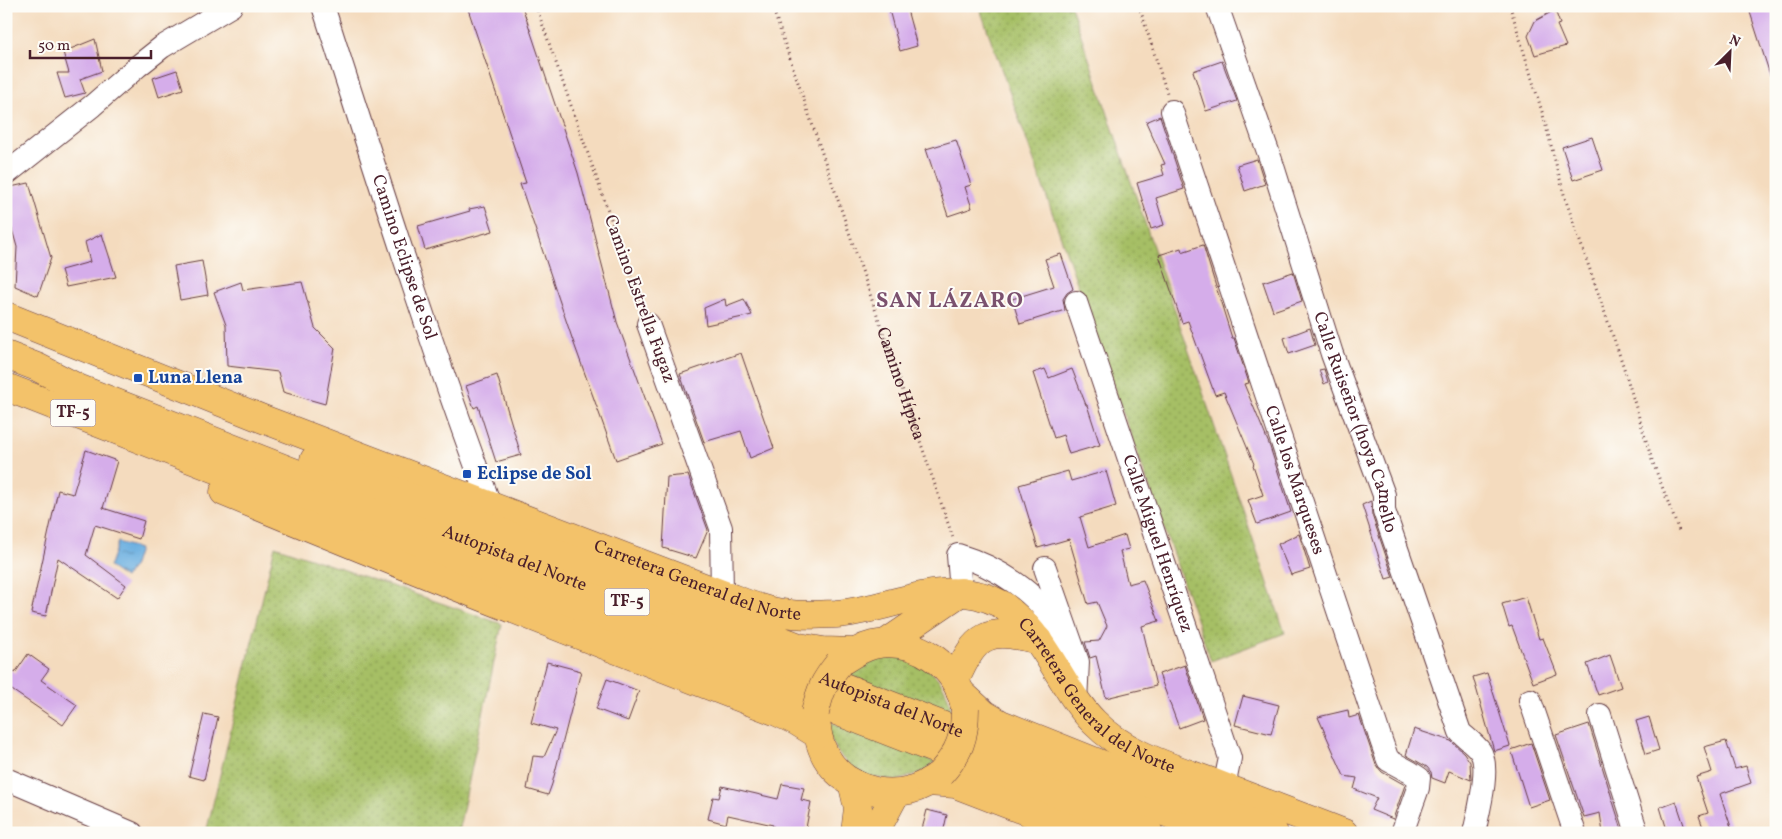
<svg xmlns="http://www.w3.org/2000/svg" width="1782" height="839" viewBox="0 0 1782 839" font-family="Vollkorn,serif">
  <defs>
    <pattern id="grass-dots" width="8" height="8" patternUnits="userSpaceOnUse" patternTransform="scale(1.25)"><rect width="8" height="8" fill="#a6bf65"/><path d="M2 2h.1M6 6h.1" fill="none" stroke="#899b53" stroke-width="1.8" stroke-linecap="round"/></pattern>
    <pattern id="water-ripples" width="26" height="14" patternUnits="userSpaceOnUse" patternTransform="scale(1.25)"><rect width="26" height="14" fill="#6bafe0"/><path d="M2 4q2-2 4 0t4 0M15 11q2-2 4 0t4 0" fill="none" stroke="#5a8eb6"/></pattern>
  </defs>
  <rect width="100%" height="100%" fill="#fdfcf7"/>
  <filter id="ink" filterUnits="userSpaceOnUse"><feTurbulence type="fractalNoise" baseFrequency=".02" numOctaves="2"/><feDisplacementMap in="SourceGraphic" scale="10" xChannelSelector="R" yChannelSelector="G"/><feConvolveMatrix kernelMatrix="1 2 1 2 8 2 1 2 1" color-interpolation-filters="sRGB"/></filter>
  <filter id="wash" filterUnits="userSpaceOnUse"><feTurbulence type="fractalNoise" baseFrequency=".0096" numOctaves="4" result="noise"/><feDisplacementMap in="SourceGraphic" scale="20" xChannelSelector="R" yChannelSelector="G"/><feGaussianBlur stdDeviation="1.12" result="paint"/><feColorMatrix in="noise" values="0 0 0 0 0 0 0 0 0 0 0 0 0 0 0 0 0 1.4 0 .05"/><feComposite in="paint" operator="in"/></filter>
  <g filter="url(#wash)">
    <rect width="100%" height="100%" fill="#f4dbbe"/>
    <!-- grass -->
    <path fill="url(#grass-dots)" stroke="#786f48" d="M 979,6 L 1071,6 L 1285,633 L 1211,661 Z
      M 275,546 L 502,624 L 458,833 L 206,833 Z
      M 892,656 C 927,661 948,679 952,716 L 846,675 C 862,662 871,659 892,656 Z
      M 828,721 L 935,762 L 924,771 L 897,781 L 866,776 L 850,766 L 838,753 L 830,737 Z"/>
    <!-- water -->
    <path fill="url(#water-ripples)" stroke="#5a6786" d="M 118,542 L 139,549 L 134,565 L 125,578 L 109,567 Z"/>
    <g id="blocks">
      <!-- building -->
      <path fill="#d5adea" d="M 467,6 L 522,6 L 578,173 L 617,322 L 662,444 L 616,460 L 572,338 L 520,184 L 526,183 Z
        M 888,6 L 906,6 L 917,46 L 900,51 Z
        M 1748,6 L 1776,6 L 1776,84 L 1773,84 Z
        M 1555,10 L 1560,24 L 1557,25 L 1566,46 L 1535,55 L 1528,36 L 1535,21 Z
        M 95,39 L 102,71 L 80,79 L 85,93 L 65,98 L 57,73 L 69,73 L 63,52 Z
        M 1222,61 L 1237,101 L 1206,111 L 1193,71 Z
        M 177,70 L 183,89 L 159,97 L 153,78 Z
        M 1160,116 L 1184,189 L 1156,198 L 1164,225 L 1151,229 L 1137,183 L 1164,175 L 1161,165 L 1165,164 L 1146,122 Z
        M 1592,137 L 1603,170 L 1573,180 L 1562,147 Z
        M 956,140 L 971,185 L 965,187 L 972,208 L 948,216 L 926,149 Z
        M 1257,159 L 1265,184 L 1245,191 L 1237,165 Z
        M 29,183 L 51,258 L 38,296 L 15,286 L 17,247 L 6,208 L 6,188 Z
        M 485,206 L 493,231 L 425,250 L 418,226 L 470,211 L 469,209 Z
        M 102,234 L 116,277 L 66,287 L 61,270 L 90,262 L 85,242 Z
        M 1203,245 L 1232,338 L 1234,338 L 1249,383 L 1244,384 L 1269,444 L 1291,512 L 1257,524 L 1248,500 L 1263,495 L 1253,465 L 1254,464 L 1224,392 L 1215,395 L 1188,321 L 1182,323 L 1159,255 L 1181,248 L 1182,252 Z
        M 1061,254 L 1073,289 L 1067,293 L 1063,299 L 1065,310 L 1020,324 L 1012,299 L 1054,286 L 1045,259 Z
        M 202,261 L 208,295 L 180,300 L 174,266 Z
        M 1293,272 L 1302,301 L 1273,311 L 1263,282 Z
        M 241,282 L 243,290 L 302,282 L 315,328 L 335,348 L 325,404 L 283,392 L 278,372 L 227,366 L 226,325 L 214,292 Z
        M 725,299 L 726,306 L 744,299 L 752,315 L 706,325 L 704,308 Z
        M 1310,328 L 1315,345 L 1289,354 L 1284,338 Z
        M 741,353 L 774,448 L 750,458 L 741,431 L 704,442 L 680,374 Z
        M 1045,369 L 1049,378 L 1072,369 L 1086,405 L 1087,405 L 1100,445 L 1069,454 L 1063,435 L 1054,438 L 1033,373 Z
        M 1324,369 L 1328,382 L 1324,384 L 1319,370 Z
        M 497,375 L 521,455 L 496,462 L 478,406 L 474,408 L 466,386 Z
        M 86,450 L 117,461 L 103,508 L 144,521 L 139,539 L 95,525 L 86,555 L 126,585 L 117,598 L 58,558 L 46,616 L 31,613 L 58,490 L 73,494 Z
        M 1068,471 L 1071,481 L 1106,471 L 1116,506 L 1080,517 L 1089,547 L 1125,535 L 1129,549 L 1120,551 L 1128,584 L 1143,580 L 1159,621 L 1142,626 L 1156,686 L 1106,698 L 1096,656 L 1090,658 L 1085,642 L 1099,641 L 1107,626 L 1097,602 L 1088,604 L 1069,539 L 1038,548 L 1019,485 Z
        M 688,475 L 708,530 L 696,558 L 663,548 L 667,477 Z
        M 1371,501 L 1372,515 L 1393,577 L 1386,579 L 1362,505 Z
        M 1299,534 L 1310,569 L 1291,575 L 1278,544 Z
        M 1526,597 L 1539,639 L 1543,638 L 1557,674 L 1533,683 L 1512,626 L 1509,627 L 1502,604 Z
        M 28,654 L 49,669 L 41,680 L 77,705 L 63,725 L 6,686 L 6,667 L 15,673 Z
        M 1610,655 L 1621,687 L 1598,695 L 1587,664 Z
        M 547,662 L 581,671 L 552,784 L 548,795 L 527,789 L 533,756 L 544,757 L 556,730 L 531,723 Z
        M 1185,665 L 1203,719 L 1179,728 L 1159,674 Z
        M 1487,673 L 1510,746 L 1494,751 L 1473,677 Z
        M 607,679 L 639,691 L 628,721 L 596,709 Z
        M 1243,696 L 1279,705 L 1271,734 L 1235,725 Z
        M 1348,710 L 1349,718 L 1359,715 L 1376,765 L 1382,772 L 1405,785 L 1393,819 L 1371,810 L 1377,798 L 1354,789 L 1357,778 L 1344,776 L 1318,717 Z
        M 204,714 L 218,717 L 204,780 L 189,776 Z
        M 1649,717 L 1659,750 L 1646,754 L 1636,721 Z
        M 1589,724 L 1615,808 L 1623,833 L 1603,833 L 1600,813 L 1584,817 L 1556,735 Z
        M 1414,729 L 1451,741 L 1464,753 L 1470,762 L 1471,780 L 1449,771 L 1445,783 L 1432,778 L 1431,772 L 1427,767 L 1406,755 Z
        M 1726,741 L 1735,769 L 1746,766 L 1751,783 L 1720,794 L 1733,833 L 1705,833 L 1699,816 L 1708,813 L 1696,777 L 1712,772 L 1704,747 Z
        M 1531,743 L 1550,800 L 1529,807 L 1511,750 Z
        M 782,784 L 804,788 L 801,800 L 811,802 L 805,833 L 771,833 L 773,825 L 728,815 L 726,824 L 708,819 L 713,797 L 719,798 L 722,786 L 778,799 Z
        M 1676,801 L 1685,828 L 1667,830 L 1660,807 Z
        M 927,810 L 947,815 L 943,833 L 921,833 Z"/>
    </g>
  </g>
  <g filter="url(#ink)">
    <use href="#blocks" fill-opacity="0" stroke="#643b41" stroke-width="1"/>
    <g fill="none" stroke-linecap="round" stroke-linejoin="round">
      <!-- minor casing -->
      <g stroke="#643b41" stroke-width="24">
        <g id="minor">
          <path id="s2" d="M 323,6 C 377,174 429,342 491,507"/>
          <path id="s3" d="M 1217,6 L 1272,163 L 1332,354 L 1384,495 L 1384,511 L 1460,732 C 1466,738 1475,744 1480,751 C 1491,767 1478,814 1474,833"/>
          <path id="s4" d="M 1172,111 L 1382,743 L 1388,760 L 1410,772 L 1419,778 L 1418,788 L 1402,833"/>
          <path d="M 6,174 L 92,106 L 138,66 L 162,47 L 231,6"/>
          <path id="s5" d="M 1076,302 L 1230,758 L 1224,787"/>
          <path d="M 648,324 L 721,528 L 722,594"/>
          <path d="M 1045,568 L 1078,662 L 1076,701"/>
          <path d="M 961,592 L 958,555 C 994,566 1041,593 1056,629 C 1058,633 1061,638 1062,643 C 1063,653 1061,664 1060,673"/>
          <path d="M 1530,700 L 1575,833"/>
          <path d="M 1600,715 L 1637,833"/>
          <path d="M 6,779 L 132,833"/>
        </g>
      </g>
      <!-- major casing -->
      <g stroke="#643b41" stroke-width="29">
        <g id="major">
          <path id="s6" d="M 6,316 L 263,419 L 722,594 C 738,600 755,608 772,611 C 793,616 815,615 836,614 C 893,610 945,574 1001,604 C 1006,607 1009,611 1013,614 C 1049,643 1062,690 1094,722 C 1126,755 1172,767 1214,783 C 1257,800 1301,816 1344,833"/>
          <path d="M 886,643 L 961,592"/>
          <path d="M 839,663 C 850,656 860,648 873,645 C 916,636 957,665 965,708"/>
          <path d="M 955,681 C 976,633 987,627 1038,640"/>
          <path d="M 815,713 C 817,728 818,743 826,757 C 843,786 879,798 910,790 C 921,787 931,781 940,774"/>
          <path d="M 852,782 L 858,808 L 855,833"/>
          <path d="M 878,833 L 880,823 L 896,793"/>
        </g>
      </g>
      <!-- highway casing -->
      <g stroke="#643b41" stroke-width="29">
        <g id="highway">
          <path id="s7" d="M 6,355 L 37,367 L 78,388 L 1218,833"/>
          <path d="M 6,387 L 1149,833"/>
          <path d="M 314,460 L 799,647 L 823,651 L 855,652"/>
          <path d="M 224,492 C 407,568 592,641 777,712 L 796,721 L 817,734"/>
          <path d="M 960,692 L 984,714 L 1001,724 L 1274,833"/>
          <path d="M 928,782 L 955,784 L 1083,833"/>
        </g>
      </g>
      <!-- path -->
      <g stroke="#643b41" stroke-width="3" stroke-dasharray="1 4" stroke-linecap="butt">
        <path d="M 536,6 L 642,307"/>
        <path id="s1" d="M 772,6 L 953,538"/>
        <path d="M 1139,6 L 1167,93"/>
        <path d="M 1510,6 L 1543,115 L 1565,198 L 1623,365 L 1652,460 L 1679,531"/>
      </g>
      <!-- minor -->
      <use href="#minor" stroke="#fff" stroke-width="22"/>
      <!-- major -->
      <use href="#major" stroke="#f3c26a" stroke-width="28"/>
      <!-- highway -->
      <use href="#highway" stroke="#f3c26a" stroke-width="28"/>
      <!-- major-bridge casing -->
      <g stroke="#643b41" stroke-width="29" stroke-linecap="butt">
        <path id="major-bridge" d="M 815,713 C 820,690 824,682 839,663
          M 940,774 C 960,752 965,737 965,708"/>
      </g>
      <!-- major-bridge -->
      <use href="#major-bridge" stroke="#f3c26a" stroke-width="28"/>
    </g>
  </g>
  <!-- markers -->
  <g fill="#1a4fb4" stroke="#fdfcf7" stroke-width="2">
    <rect x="133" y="373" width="10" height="10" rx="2.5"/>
    <rect x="462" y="469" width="10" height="10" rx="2.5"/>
  </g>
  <g text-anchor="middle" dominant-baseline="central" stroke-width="4" stroke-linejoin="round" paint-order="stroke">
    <!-- shield labels -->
    <g fill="#fdfcf7" stroke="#806168" stroke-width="1">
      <rect x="50.5" y="399.5" width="45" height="27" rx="4"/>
      <rect x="604.5" y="588.5" width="45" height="27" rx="4"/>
    </g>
    <g font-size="16" font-weight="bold" fill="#4a1f2b">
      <text x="73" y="413">TF-5</text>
      <text x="627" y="602">TF-5</text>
    </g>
    <!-- street labels -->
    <g font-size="18" fill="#4a1f2b" stroke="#fdfcf7">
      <text stroke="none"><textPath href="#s2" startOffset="264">Camino Eclipse de Sol</textPath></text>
      <text transform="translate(639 299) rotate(70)">Camino Estrella Fugaz</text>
      <text stroke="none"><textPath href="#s1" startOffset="399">Camino Hípica</textPath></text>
      <text stroke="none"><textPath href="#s3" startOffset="439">Calle Ruiseñor (hoya Camello</textPath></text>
      <text stroke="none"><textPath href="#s4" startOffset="389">Calle los Marqueses</textPath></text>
      <text stroke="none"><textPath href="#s5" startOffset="255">Calle Miguel Henríquez</textPath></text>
      <text stroke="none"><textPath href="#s7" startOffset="548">Autopista del Norte</textPath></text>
      <text stroke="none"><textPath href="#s6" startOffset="741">Carretera General del Norte</textPath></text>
      <text stroke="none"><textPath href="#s6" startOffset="1190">Carretera General del Norte</textPath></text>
      <text stroke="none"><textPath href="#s7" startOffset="952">Autopista del Norte</textPath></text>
    </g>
    <!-- transit labels -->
    <g font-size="18" font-weight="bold" fill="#164399" stroke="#fdfcf7" text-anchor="start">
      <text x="148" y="378">Luna Llena</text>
      <text x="477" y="474">Eclipse de Sol</text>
    </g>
    <!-- district labels -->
    <g font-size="22" font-weight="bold" letter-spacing="1" fill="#7b516e" stroke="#fdfcf7">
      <text x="950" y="301">SAN LÁZARO</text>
    </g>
  </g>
  <!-- margin -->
  <rect width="1782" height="839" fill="none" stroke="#fdfcf7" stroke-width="25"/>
  <!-- north arrow -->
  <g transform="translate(1730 52) rotate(24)" stroke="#fdfcf7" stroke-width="4" paint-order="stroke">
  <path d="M0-4L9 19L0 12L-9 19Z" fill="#4a1f2b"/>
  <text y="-8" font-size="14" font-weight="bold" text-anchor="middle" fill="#4a1f2b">N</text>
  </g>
  <!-- scale -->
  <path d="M30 50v8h121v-8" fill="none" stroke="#4a1f2b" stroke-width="2.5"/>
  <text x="38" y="50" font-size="15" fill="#4a1f2b" stroke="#fdfcf7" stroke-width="4" paint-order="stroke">50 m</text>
</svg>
